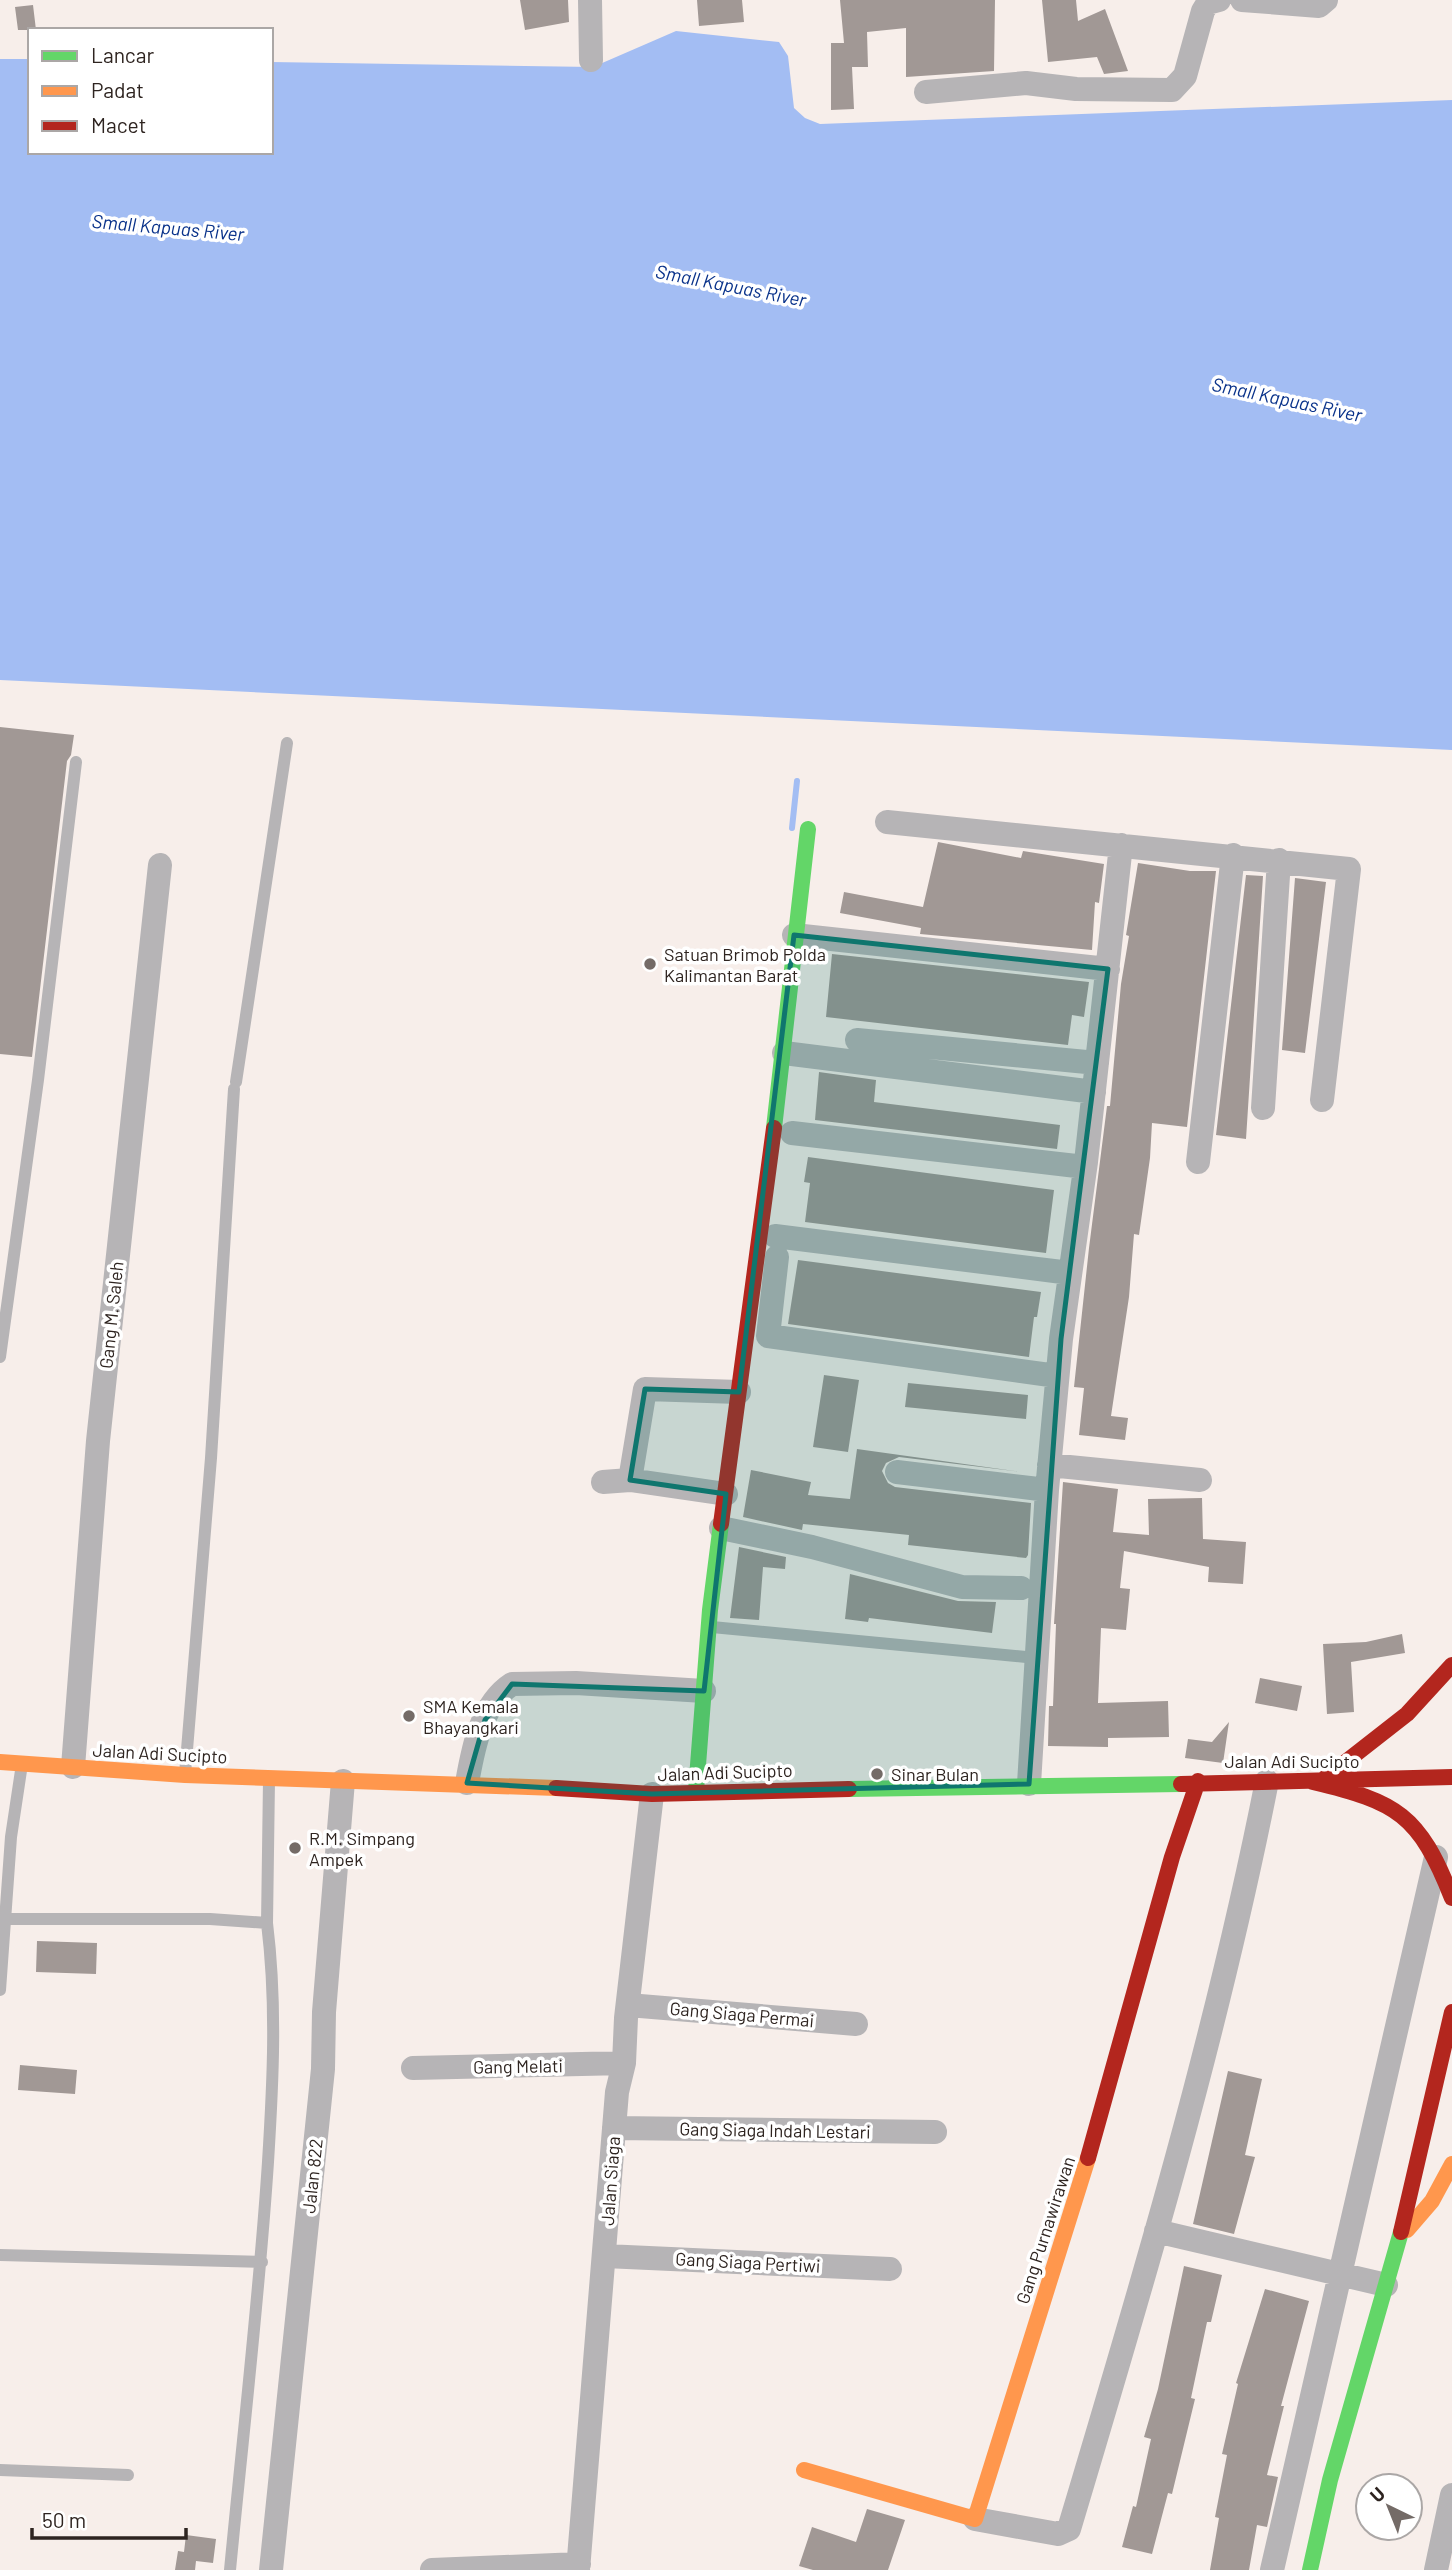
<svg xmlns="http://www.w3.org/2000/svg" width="1452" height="2570" viewBox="0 0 1452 2570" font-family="Barlow,sans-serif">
  <rect width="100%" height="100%" fill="#f7eeea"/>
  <!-- water -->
  <path fill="#a3bdf3" d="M 676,31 L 779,42 L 788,56 L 794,108 L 805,118 L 820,124 L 1452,100 L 1452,750 L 0,680 L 0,59 L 30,59 L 30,152 L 271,152 L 271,62 L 593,67 Z"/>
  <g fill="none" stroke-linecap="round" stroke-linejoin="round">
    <!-- stream -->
    <path stroke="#a3bdf3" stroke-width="6" d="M 792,828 L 797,781"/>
  </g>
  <!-- building -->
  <path fill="#a19895" d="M 520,0 L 568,0 L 569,22 L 525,30 Z
    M 697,0 L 742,0 L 744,22 L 699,26 Z
    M 840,0 L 995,0 L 994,71 L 906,77 L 906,28 L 867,32 L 868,67 L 852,67 L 854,109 L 831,110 L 831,43 L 844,43 Z
    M 1042,0 L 1076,0 L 1078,21 L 1105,9 L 1128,71 L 1104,74 L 1097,57 L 1048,62 Z
    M 33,5 L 36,30 L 18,30 L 15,7 Z
    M 0,727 L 74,735 L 71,755 L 67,761 L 32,1057 L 0,1054 Z
    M 938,842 L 1021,858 L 1023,851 L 1104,864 L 1099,903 L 1095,902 L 1092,950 L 920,934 L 921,928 L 840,913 L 844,892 L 923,907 Z
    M 1138,863 L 1190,871 L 1216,871 L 1187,1127 L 1152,1123 L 1150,1158 L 1139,1235 L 1134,1234 L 1129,1297 L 1111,1416 L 1128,1418 L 1125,1440 L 1079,1435 L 1084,1388 L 1074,1387 L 1089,1248 L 1107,1106 L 1110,1106 L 1121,984 L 1129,936 L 1126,935 Z
    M 1246,875 L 1263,876 L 1246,1139 L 1216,1135 Z
    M 1295,878 L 1326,882 L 1305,1053 L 1282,1050 Z
    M 832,954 L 1089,982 L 1084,1017 L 1072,1015 L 1068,1045 L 826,1017 Z
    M 819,1072 L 876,1080 L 874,1102 L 1060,1125 L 1057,1149 L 815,1120 Z
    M 808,1157 L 1054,1190 L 1046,1253 L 805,1222 L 810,1183 L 804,1182 Z
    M 798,1260 L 1041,1292 L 1037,1317 L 1034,1317 L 1029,1357 L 788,1324 Z
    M 824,1375 L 859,1380 L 848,1452 L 813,1447 Z
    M 908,1383 L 1028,1395 L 1026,1419 L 905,1407 Z
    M 857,1449 L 1022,1472 L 899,1457 L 886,1463 L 882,1471 L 888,1483 L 895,1487 L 1031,1503 L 1028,1555 L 1026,1558 L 908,1545 L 909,1535 L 803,1524 L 802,1530 L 743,1517 L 751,1470 L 811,1482 L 808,1495 L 850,1499 Z
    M 1063,1482 L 1118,1489 L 1113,1532 L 1149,1535 L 1148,1499 L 1202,1498 L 1203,1539 L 1246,1542 L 1243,1584 L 1208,1582 L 1209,1567 L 1124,1551 L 1120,1588 L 1130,1589 L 1126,1630 L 1101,1628 L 1098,1703 L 1168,1701 L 1169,1737 L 1108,1738 L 1108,1747 L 1048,1746 L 1049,1706 L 1053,1706 L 1056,1624 L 1054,1624 Z
    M 739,1547 L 786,1557 L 785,1569 L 763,1567 L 759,1620 L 730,1618 Z
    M 850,1574 L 958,1601 L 996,1602 L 992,1633 L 869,1618 L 868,1622 L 845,1619 Z
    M 1402,1634 L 1405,1653 L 1351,1662 L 1354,1712 L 1327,1714 L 1323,1644 L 1366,1642 Z
    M 1260,1678 L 1302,1686 L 1297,1711 L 1255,1703 Z
    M 1229,1722 L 1223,1763 L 1185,1758 L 1188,1739 L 1212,1742 Z
    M 37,1941 L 97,1943 L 96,1974 L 36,1972 Z
    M 20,2065 L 77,2070 L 75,2094 L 18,2090 Z
    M 1228,2071 L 1262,2079 L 1245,2155 L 1255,2157 L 1234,2234 L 1193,2224 Z
    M 1184,2266 L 1222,2275 L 1211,2322 L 1207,2322 L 1191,2398 L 1195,2399 L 1172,2494 L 1168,2493 L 1152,2554 L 1122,2547 L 1133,2506 L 1136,2507 L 1151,2439 L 1144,2437 L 1158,2389 Z
    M 1265,2289 L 1309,2301 L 1281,2406 L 1284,2406 L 1267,2475 L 1278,2477 L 1267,2527 L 1257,2525 L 1249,2570 L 1210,2570 L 1219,2518 L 1215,2517 L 1227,2455 L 1222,2454 L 1238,2384 L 1236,2383 Z
    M 867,2509 L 905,2520 L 888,2570 L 813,2570 L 799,2566 L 812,2527 L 856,2542 Z
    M 186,2535 L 216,2539 L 213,2563 L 196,2561 L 195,2570 L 175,2570 L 178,2551 L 184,2552 Z"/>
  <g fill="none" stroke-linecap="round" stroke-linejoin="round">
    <!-- lane -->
    <path stroke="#b6b4b6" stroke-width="12" d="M 236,1082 L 287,743
      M 0,1357 L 38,1080 L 76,762
      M 712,1627 L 1036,1658
      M 185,1774 L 211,1458 L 234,1089
      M 0,1919 L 210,1919 L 267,1923 L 269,1780
      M 0,1990 L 11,1837 L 22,1764
      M 0,2255 L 262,2262
      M 0,2470 L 128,2475
      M 230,2570 C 243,2434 259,2299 268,2162 C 273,2082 277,2004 267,1923"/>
    <!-- street -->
    <path stroke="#b6b4b6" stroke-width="24" d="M 590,0 L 591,60
      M 1242,0 L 1319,6 L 1326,0
      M 926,92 L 1026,83 L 1076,89 L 1172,90 L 1185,76 L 1203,11 L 1208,3 L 1219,0
      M 887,822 L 1349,869 L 1322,1100
      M 794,935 L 1108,969
      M 857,1040 L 1097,1063
      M 784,1053 L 1094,1092
      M 1263,1108 L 1279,860
      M 792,1133 L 1085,1167
      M 1198,1162 L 1233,855
      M 775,1236 L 1070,1273
      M 777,1257 L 768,1336 L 1057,1376
      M 1049,1465 L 1200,1480
      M 897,1472 L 1047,1490
      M 603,1482 L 630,1480
      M 726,1494 L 630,1480 L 645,1389 L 739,1392
      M 721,1528 L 812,1547 L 962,1587 L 1021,1588
      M 73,1767 L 98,1441 L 160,865
      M 467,1783 C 473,1749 481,1704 512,1684 L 576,1683 L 704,1691
      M 1029,1784 L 1047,1490 L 1061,1339 L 1086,1162 L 1121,845
      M 628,2005 L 856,2024
      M 413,2068 L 624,2063
      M 614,2128 L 935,2132
      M 1156,2231 L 1386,2285
      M 605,2256 L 890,2269
      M 975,2519 L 1058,2534 L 1069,2529 C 1143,2282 1217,2034 1267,1781
      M 271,2570 L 323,2069 L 324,2012 L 343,1781
      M 432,2570 L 579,2564
      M 578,2570 L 617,2092 L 624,2063 L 626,2018 L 652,1794
      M 1272,2570 L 1436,1857
      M 1436,2570 L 1452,2495"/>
    <!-- fast -->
    <path stroke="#63d668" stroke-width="16" d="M 774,1128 L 808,829
      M 849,1789 L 1181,1784
      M 696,1791 L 710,1610 L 721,1524
      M 1310,2570 L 1330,2480 L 1401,2232"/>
    <!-- slow -->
    <path stroke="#ff974d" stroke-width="16" d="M 0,1762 L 185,1775 L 556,1788
      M 1407,2230 L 1432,2201 L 1452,2164
      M 804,2470 L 975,2519 L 1088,2158"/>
    <!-- jam -->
    <path stroke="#b3261e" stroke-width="16" d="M 721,1524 L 774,1128
      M 1313,1782 C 1397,1802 1419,1814 1452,1898
      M 1320,1782 L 1407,1714 L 1452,1665
      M 1181,1784 L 1452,1777
      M 556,1788 L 652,1794 L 849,1789
      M 1088,2158 L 1172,1857 L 1198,1781
      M 1401,2232 L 1452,2012"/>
  </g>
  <!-- marked area -->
  <path fill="#0f766e" fill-opacity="0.2" stroke="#0f766e" stroke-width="5" stroke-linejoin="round" d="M 794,935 L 1108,969 L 1061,1339 L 1029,1784 L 652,1794 L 467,1783 L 485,1720 L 512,1684 L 704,1691 L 726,1494 L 630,1480 L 645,1389 L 739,1392 Z"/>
  <!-- markers -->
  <g fill="#746b67" stroke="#fff" stroke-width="2.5">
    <circle cx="650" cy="964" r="7"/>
    <circle cx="409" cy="1716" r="7"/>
    <circle cx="877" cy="1774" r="7"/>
    <circle cx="295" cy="1848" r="7"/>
  </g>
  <g text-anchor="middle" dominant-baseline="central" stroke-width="7" stroke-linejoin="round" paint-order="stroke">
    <!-- poi labels -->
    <g font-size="18" fill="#2e2420" stroke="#fff" text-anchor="start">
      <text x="664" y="954">Satuan Brimob Polda<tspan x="664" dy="21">Kalimantan Barat</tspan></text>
      <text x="423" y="1706">SMA Kemala<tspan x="423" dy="21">Bhayangkari</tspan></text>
      <text x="891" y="1774">Sinar Bulan</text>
      <text x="309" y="1838">R.M. Simpang<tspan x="309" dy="21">Ampek</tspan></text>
    </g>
    <!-- street labels -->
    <g font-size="18" fill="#2e2420" stroke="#fff">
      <text transform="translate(111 1315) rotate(-84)">Gang M. Saleh</text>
      <text transform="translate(160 1753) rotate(3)">Jalan Adi Sucipto</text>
      <text x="1292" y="1761">Jalan Adi Sucipto</text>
      <text transform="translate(725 1772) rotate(-2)">Jalan Adi Sucipto</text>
      <text transform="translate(742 2014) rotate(5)">Gang Siaga Permai</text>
      <text transform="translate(518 2066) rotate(-1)">Gang Melati</text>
      <text transform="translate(775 2130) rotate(1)">Gang Siaga Indah Lestari</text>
      <text transform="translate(312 2176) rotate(-84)">Jalan 822</text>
      <text transform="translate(610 2181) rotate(-86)">Jalan Siaga</text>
      <text transform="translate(1045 2230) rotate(-72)">Gang Purnawirawan</text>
      <text transform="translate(748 2262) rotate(3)">Gang Siaga Pertiwi</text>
    </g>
    <!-- water labels -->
    <g font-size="19" font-style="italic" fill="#09328a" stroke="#fff">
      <text transform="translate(168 227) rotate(5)">Small Kapuas River</text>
      <text transform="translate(731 285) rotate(11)">Small Kapuas River</text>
      <text transform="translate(1287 399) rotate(12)">Small Kapuas River</text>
    </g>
  </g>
  <!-- legend -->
  <rect x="28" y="28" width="245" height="126" fill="#ffffff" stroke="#aba7a6" stroke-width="2"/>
  <rect x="42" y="51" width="35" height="10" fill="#63d668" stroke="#aba7a6" stroke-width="2"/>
  <text x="91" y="63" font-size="21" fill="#2e2420">Lancar</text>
  <rect x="42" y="86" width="35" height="10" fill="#ff974d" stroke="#aba7a6" stroke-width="2"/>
  <text x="91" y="98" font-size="21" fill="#2e2420">Padat</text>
  <rect x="42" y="121" width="35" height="10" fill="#b3261e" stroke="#aba7a6" stroke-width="2"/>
  <text x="91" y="133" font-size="21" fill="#2e2420">Macet</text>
  <!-- north arrow -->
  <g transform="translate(1389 2507) rotate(317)"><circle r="33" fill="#ffffff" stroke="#aba7a6" stroke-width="2"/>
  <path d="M0-5L12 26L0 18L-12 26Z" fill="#746b67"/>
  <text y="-10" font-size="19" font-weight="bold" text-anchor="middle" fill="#2e2420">U</text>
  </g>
  <!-- scale -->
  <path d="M32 2528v10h154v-10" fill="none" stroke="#2e2420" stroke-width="3.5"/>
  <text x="42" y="2528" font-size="21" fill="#2e2420" stroke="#ffffff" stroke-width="5" paint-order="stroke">50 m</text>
</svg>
